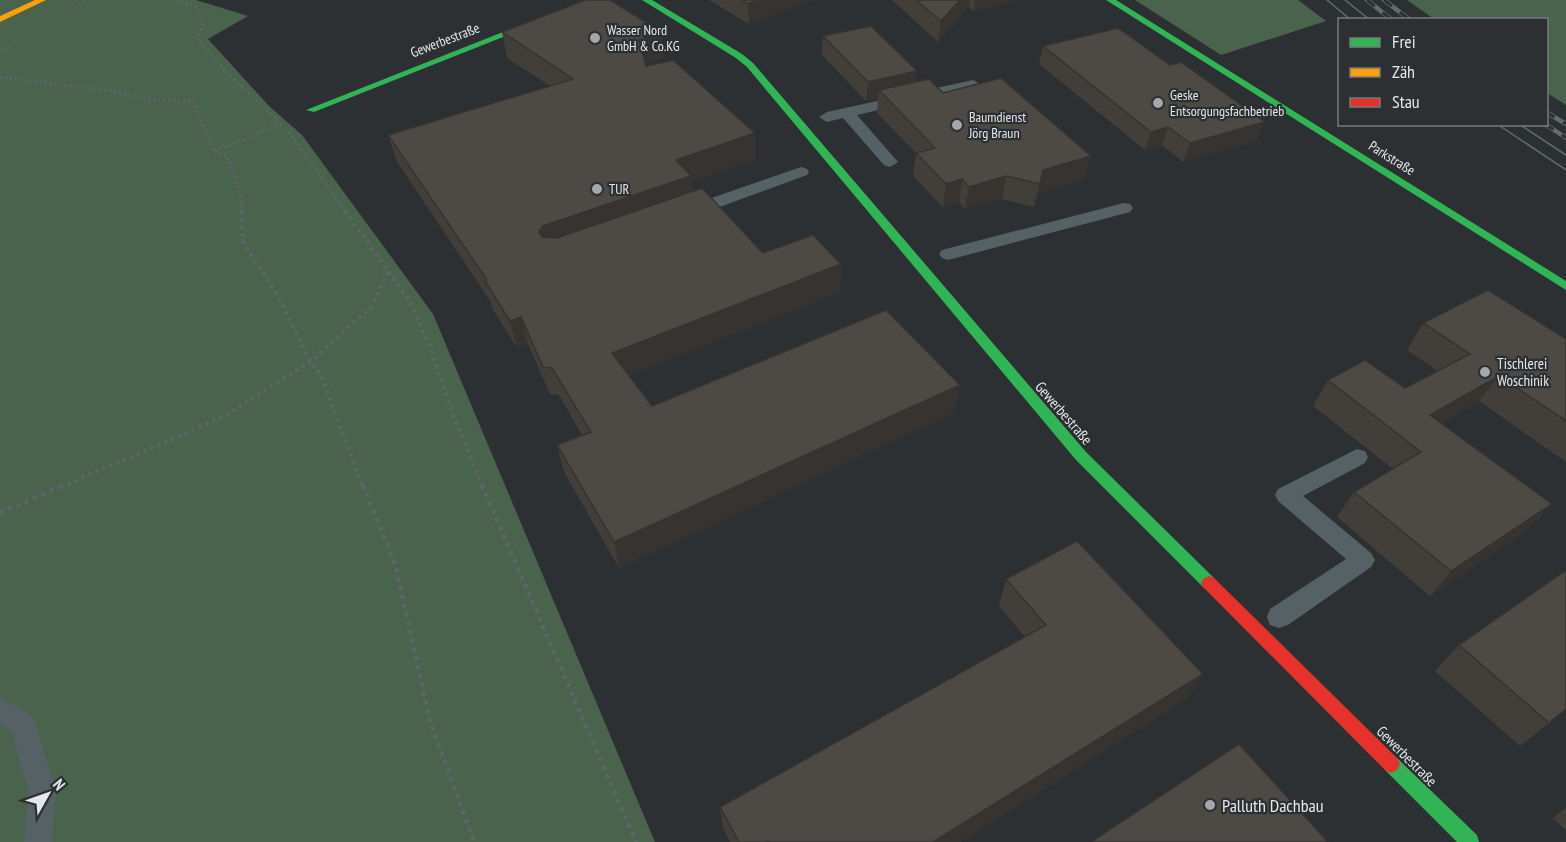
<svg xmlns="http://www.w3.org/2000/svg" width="1566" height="842" viewBox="0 0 1566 842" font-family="'PT Sans Narrow',sans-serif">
  <rect width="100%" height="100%" fill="#2d3032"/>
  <!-- forest -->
  <path fill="#4a634d" d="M 0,0 L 196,0 L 248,16 L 208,39 L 269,106 L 302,135 L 433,314 L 655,842 L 0,842 Z
    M 1135,0 L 1298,0 L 1326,21 L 1221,55 Z
    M 1407,0 L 1566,0 L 1566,105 L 1547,93 L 1546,20 L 1434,19 Z"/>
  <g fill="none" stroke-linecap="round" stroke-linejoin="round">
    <!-- path-far2 -->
    <path stroke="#5d6568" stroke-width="3" stroke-dasharray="2 3" stroke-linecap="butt" d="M 176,0 L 196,7 L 204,23 L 198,40 L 228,74 L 280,122
      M 71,11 L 86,0
      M 0,51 L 10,46
      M 0,77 L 110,91 L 147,99 L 194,102 L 214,152 L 227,156 L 241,194 L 242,212
      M 289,132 L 346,212
      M 215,151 L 283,123"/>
    <!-- path-far1 -->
    <path stroke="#5d6568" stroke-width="4" stroke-dasharray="3 4.5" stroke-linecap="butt" d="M 242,211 L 243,242 L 278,296 L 310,362 L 320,373 L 363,487
      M 345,211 L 409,300 L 430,346 L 453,415 L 483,487
      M 61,487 L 223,417 L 310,362 L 371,307 L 388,272"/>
    <!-- path -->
    <path stroke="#5d6568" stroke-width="4.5" stroke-dasharray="4 5" stroke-linecap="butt" d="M 363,485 L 395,563 L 430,721 L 474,842
      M 482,485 L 636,842
      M 0,513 L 64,485"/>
    <!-- lane -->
    <path fill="#556165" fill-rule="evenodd" d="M 973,80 L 980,84 L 978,87 L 857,115 L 898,162 L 890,167 L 884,165 L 843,118 L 827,122 L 819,117 L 827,112 Z
      M 801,167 L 807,169 L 809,172 L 807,175 L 695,216 L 683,216 L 680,212 L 683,208 Z
      M 1124,203 L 1130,204 L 1133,208 L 1130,212 L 948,260 L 942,258 L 939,254 L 942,250 Z
      M 1357,449 L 1365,451 L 1368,457 L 1365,463 L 1303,496 L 1371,553 L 1375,560 L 1371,567 L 1288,625 L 1279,628 L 1270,625 L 1267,617 L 1270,609 L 1346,559 L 1278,501 L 1275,495 L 1278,489 Z
      M 0,697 L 32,716 L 36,725 L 56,791 L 52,842 L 24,842 L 28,791 L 12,733 L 0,724 Z"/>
    <!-- fast -->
    <path fill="#30b455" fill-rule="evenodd" d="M 584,0 L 596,0 L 314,112 L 306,110 Z
      M 642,0 L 652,0 L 742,54 L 753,63 L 1086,452 L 1214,578 L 1217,583 L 1214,588 L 1209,590 L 1204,588 L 1076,460 L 747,67 L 736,58 Z
      M 1106,0 L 1116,0 L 1566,281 L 1566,290 Z
      M 1391,755 L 1397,758 L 1477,835 L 1479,842 L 1457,842 L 1385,770 L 1382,764 L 1385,758 Z"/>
    <!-- slow -->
    <path fill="#ff9f0a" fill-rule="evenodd" d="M 35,0 L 46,0 L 0,22 L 0,16 Z"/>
    <!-- jam -->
    <path fill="#e5322d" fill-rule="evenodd" d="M 1209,576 L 1214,578 L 1397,758 L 1400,764 L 1397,770 L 1391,773 L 1385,770 L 1204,588 L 1201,583 L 1204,578 Z"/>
    <!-- tram -->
    <path stroke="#646c6e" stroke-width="1.5" d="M 1327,0 L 1351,20
      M 1345,0 L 1370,20
      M 1497,124 L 1566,170
      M 1519,124 L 1566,155"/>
    <!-- rail casing -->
    <g stroke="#646c6e" stroke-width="4.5">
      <path id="rail" d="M 1367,0 L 1392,20
        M 1384,0 L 1410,20
        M 1546,112 L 1566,124
        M 1545,124 L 1566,138"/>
    </g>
    <!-- rail -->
    <use href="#rail" stroke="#2c3033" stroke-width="3" stroke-dasharray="10" stroke-linecap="butt"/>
  </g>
  <!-- wall -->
  <path fill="#423f3b" d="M 709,0 L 812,0 L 749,24 Z
    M 892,0 L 1022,0 L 974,11 L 969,7 L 938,42 Z
    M 502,32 L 664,57 L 646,64 L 646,66 L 756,159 L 691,182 L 692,191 L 763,253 L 841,264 L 840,292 L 629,375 L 652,406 L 955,412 L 619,568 L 564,472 L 557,445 L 582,435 L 559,395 L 550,394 L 528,344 L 517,348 L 492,308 L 491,302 L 397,162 L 388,135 L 550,86 L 507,58 Z
    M 823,36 L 916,82 L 943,93 L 1085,179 L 1038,193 L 1034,207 L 1002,199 L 965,209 L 959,202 L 943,207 L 913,176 L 916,153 L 877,113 L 878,98 L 866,101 L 822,55 Z
    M 1043,46 L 1258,140 L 1183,162 L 1162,145 L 1145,150 L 1039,64 Z
    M 1423,323 L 1566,339 L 1566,462 L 1479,401 L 1441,424 L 1529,529 L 1430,596 L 1337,517 L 1354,492 L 1393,469 L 1313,406 L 1328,380 L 1405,388 L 1438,371 L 1407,350 Z
    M 1566,570 L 1566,710 L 1520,746 L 1435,671 L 1459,645 Z
    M 1006,579 L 1203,674 L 1187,698 L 960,842 L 730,842 L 723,828 L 720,807 L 1025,637 L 999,606 Z
    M 1566,807 L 1566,831 L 1553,818 Z"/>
  <!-- shaded-wall -->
  <path fill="#363330" d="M 759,0 L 812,0 L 749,24 L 748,4 Z
    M 960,0 L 970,0 L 969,7 L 938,42 L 941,21 Z
    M 975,0 L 1022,0 L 974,11 Z
    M 662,32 L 664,57 L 641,66 L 639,40 Z
    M 917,71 L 915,90 L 879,90 L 878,98 L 866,101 L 868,82 Z
    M 1265,122 L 1258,140 L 1183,162 L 1190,143 Z
    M 1168,127 L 1162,145 L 1145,150 L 1151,132 Z
    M 755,133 L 756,159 L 691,182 L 693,202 L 549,253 L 539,232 L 543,226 L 676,160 Z
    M 1091,156 L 1085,179 L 1038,193 L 1034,207 L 1043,170 Z
    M 1006,176 L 1002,199 L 965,209 L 969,187 Z
    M 962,179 L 959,202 L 943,207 L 946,184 Z
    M 841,264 L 840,292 L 617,380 L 612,353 Z
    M 521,317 L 528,344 L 517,348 L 510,321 Z
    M 1499,376 L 1479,401 L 1412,441 L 1430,415 Z
    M 960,385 L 955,412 L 619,568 L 614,542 Z
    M 1552,504 L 1529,529 L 1430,596 L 1451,571 Z
    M 1203,674 L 1187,698 L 960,842 L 933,842 Z"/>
  <!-- building -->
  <path fill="#4d4945" stroke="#363330" stroke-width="1.5" d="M 585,0 L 610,0 L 662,32 L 639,40 L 646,66 L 673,60 L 755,133 L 676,160 L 691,176 L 543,226 L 539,232 L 542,237 L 557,238 L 702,188 L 763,253 L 813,235 L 841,264 L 612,353 L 652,406 L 886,310 L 960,385 L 614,542 L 557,445 L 591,432 L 552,368 L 543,367 L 521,317 L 510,321 L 485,281 L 487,280 L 388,135 L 573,79 L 502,32 Z
    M 742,0 L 759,0 L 748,4 Z
    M 916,0 L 960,0 L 941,21 Z
    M 871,26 L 917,71 L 868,82 L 823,36 Z
    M 1118,28 L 1170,65 L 1181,62 L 1265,122 L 1190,143 L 1168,127 L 1151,132 L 1043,46 Z
    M 1001,78 L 1091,156 L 1043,170 L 1040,184 L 1006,176 L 969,187 L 962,179 L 946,184 L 916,153 L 935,148 L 879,90 L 929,79 L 943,93 Z
    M 1488,290 L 1566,339 L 1566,421 L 1499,376 L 1430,415 L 1552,504 L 1451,571 L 1354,492 L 1421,452 L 1328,380 L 1365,360 L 1405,388 L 1470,354 L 1423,323 Z
    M 1077,541 L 1203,674 L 933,842 L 769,842 L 768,841 L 766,842 L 739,842 L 720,807 L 1046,625 L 1006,579 Z
    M 1566,570 L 1566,709 L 1549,723 L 1459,645 Z
    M 1239,744 L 1328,842 L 1091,842 Z"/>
  <!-- markers -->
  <g fill="#a5a8aa" stroke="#2c3033" stroke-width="2">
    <circle cx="595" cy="38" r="6"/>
    <circle cx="1158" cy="103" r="6"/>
    <circle cx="957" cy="125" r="6"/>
    <circle cx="597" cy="189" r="6"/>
    <circle cx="1485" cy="372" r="6"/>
    <circle cx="1210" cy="805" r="6"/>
  </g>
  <g text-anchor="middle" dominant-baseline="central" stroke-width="4.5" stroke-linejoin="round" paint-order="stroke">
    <!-- far-poi labels -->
    <g font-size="14" fill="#e5e8ea" stroke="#2c3033" text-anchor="start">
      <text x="607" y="30">Wasser Nord<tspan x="607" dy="16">GmbH &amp; Co.KG</tspan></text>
      <text x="1170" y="95">Geske<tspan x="1170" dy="16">Entsorgungsfachbetrieb</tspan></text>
      <text x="969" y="117">Baumdienst<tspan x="969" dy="16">Jörg Braun</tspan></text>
      <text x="609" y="189">TUR</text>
    </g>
    <!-- far-street labels -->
    <g font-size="14" fill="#e5e8ea" stroke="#2c3033">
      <text transform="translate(445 40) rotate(-21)">Gewerbestraße</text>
      <text transform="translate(1392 158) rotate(32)">Parkstraße</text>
    </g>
    <!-- poi labels -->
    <g font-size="15" fill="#e5e8ea" stroke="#2c3033" text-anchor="start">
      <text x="1497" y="363">Tischlerei<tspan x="1497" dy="17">Woschinik</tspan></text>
    </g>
    <!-- street labels -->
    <g font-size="15" fill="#e5e8ea" stroke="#2c3033">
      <text transform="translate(1064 413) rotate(49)">Gewerbestraße</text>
      <text transform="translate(1407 756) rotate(45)">Gewerbestraße</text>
    </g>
    <!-- near-poi labels -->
    <g font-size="18" fill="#e5e8ea" stroke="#2c3033" text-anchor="start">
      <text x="1222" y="805">Palluth Dachbau</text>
    </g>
  </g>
  <!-- legend -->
  <rect x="1338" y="18" width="210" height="108" fill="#2c3033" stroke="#767a7c" stroke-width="1.5"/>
  <rect x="1350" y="38" width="30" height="9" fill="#30b455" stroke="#767a7c" stroke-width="1.5"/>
  <text x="1392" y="48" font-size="18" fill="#e5e8ea">Frei</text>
  <rect x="1350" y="68" width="30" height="9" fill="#ff9f0a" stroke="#767a7c" stroke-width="1.5"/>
  <text x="1392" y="78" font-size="18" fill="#e5e8ea">Zäh</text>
  <rect x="1350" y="98" width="30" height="9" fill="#e5322d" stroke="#767a7c" stroke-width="1.5"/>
  <text x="1392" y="108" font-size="18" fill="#e5e8ea">Stau</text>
  <!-- north arrow -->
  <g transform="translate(48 794) rotate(50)" stroke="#2c3033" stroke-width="4.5" paint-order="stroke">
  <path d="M0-4.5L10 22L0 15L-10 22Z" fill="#e5e8ea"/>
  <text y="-9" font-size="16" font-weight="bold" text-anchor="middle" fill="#e5e8ea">N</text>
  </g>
</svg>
